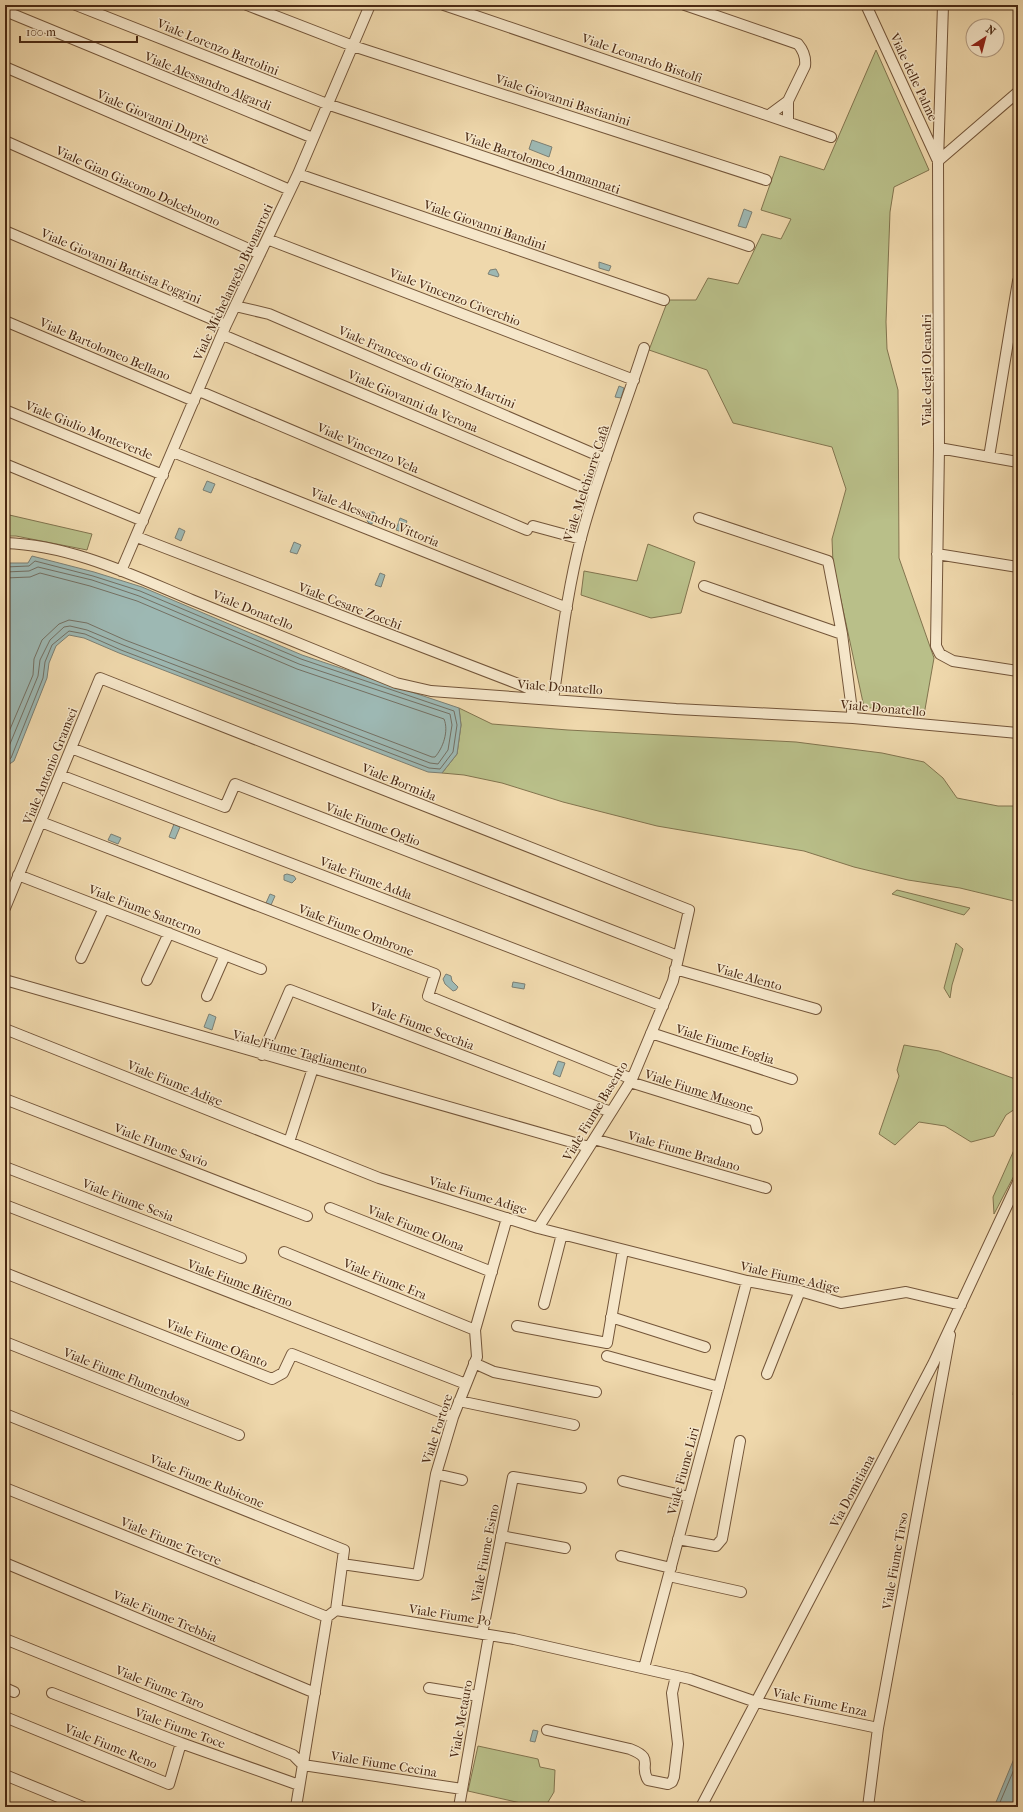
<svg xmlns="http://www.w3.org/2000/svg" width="1023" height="1812" viewBox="0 0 1023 1812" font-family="'IM FELL French Canon',serif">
  <rect width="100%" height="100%" fill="#efd8ac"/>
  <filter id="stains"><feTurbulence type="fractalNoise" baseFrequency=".005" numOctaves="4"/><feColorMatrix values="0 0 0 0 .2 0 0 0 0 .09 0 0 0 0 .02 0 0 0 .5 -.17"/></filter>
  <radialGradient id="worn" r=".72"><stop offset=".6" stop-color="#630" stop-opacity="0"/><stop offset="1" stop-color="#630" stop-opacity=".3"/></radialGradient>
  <!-- green -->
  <path fill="#b9bf89" stroke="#82744e" d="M 876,50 L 929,170 L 894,187 L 890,212 L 886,322 L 887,349 L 898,390 L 899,558 L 934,658 L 924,715 L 864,707 L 833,563 L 832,539 L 846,489 L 832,447 L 733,423 L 707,370 L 649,350 L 668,300 L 696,300 L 708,278 L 738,284 L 762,234 L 781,239 L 791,219 L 761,210 L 780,156 L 824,170 Z
    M 5,514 L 92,534 L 87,550 L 16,536 L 5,536 Z
    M 648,544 L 695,562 L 681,613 L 651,618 L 581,595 L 584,571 L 637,581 Z
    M 459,708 L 492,724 L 568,730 L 796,742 L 882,753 L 924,762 L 943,778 L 957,798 L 998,806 L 1018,806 L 1018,902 L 960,888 L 908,880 L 854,867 L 804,851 L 657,826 L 563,802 L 502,783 L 464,775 L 442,773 L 457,754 L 461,725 Z
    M 897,890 L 970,908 L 964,915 L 892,894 Z
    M 956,943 L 963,949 L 952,985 L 950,998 L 944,988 Z
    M 904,1045 L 939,1051 L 1018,1080 L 1018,1107 L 1006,1115 L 994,1136 L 971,1142 L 945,1126 L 919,1122 L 895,1145 L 879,1134 L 899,1076 L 897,1070 Z
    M 1018,1141 L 1018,1168 L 994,1214 L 993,1197 Z
    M 1018,1377 L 1018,1396 L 1013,1395 L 1015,1378 Z
    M 478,1746 L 538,1759 L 540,1767 L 555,1770 L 554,1792 L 545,1807 L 538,1807 L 468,1791 Z"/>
  <!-- water -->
  <path fill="#9db8b3" stroke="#7c7f73" d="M 532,140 L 552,147 L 549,157 L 529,149 Z
    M 744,209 L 752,212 L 746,228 L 738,226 Z
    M 599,262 L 611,266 L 609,271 L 599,268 Z
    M 496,269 L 499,275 L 498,277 L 488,274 L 490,270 Z
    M 619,386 L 624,388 L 621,398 L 615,397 Z
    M 207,481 L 215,484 L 211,493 L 203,490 Z
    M 370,512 L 374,512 L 376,515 L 373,523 L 370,524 L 367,521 Z
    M 400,518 L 407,521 L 402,532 L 396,530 Z
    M 179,528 L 185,531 L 181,541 L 175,538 Z
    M 294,542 L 301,545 L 297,554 L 290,552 Z
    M 32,556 L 94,572 L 142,587 L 302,655 L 459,708 L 461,725 L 457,754 L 442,773 L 428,772 L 119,653 L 84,638 L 69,635 L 56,646 L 49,663 L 47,678 L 14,761 L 5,767 L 5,563 L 28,563 Z
    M 380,573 L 385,575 L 381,587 L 375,585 Z
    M 174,824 L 180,827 L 175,839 L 169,837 Z
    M 111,834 L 121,838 L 118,844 L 108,840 Z
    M 287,874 L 294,876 L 296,879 L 292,883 L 284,880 L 284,875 Z
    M 270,894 L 275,896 L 271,905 L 266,903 Z
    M 446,974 L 451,976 L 452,981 L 458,987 L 456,990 L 453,991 L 445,984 L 443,979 Z
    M 513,982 L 525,984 L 524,989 L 512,987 Z
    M 209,1014 L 216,1017 L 212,1030 L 204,1027 Z
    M 558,1061 L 565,1063 L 560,1077 L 553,1074 Z
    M 533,1730 L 538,1731 L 535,1742 L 530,1741 Z
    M 1018,1749 L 1018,1807 L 994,1807 Z"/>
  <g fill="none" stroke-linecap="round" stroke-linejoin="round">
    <!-- shore -->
    <path stroke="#747063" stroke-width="1" d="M 5,567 L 29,566 L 35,561 L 93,576 L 140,591 L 301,659 L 454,711 L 457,725 L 453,752 L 440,769 L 429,768 L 121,650 L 85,634 L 69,631 L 52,645 L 45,662 L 43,678 L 11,758 L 5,762
      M 5,572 L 29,571 L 38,567 L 92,580 L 139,596 L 299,664 L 450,714 L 452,725 L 448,750 L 438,764 L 430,763 L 123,645 L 87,630 L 70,626 L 64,627 L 50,640 L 40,660 L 38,676 L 5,756
      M 5,578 L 30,577 L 40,573 L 90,586 L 137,601 L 297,669 L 444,719 C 449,731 443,748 435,757 L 432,757 L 125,640 L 87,623 L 69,620 L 59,624 L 42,640 L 34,659 L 33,675 L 5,741
      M 998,1807 L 1018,1760"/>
    <!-- minor casing -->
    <g stroke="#735539" stroke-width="12">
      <path id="minor" d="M 76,5 L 327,104 L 749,246
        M 247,5 L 353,46 L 766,180
        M 444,5 L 831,137
        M 685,5 L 798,44 C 803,50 806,58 805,66 L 788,101
        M 866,5 L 937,159
        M 943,5 L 938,161 L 939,448 L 936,646 L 940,654 L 953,661 L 1018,671
        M 5,11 L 313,138
        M 5,67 L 290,190
        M 769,115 L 788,101 L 788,122
        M 5,141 L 260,254
        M 938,161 L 1018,92
        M 298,174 L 664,300
        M 5,231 L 226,325
        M 267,239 L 634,380
        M 235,306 L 269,314 L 606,459
        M 5,321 L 194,401
        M 223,335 L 594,492
        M 199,391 L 527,530
        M 5,410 L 163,475
        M 939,448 L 1018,462
        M 173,452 L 567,608
        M 989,457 L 1018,281
        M 5,464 L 143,521
        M 699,518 L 828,561 L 842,634 L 853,718
        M 533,526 L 581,539
        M 137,537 L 521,685 L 553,700 C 561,646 567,591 581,538 C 598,473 624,411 644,348
        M 5,543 C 71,545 132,575 192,600 C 260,627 328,655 396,683 L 431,691 L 676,709 L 853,718 L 1018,733
        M 937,554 L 1018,567
        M 121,571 L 226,325 L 298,174 L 370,5
        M 704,586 L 842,634
        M 71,748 L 225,807 L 235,784 L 678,956
        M 60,775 L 663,1006
        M 41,822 L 435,974 L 428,996 L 632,1079
        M 18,875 L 261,969
        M 5,908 L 100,678 L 689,910 L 673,981 L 632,1079 L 538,1228
        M 81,958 L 104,908
        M 675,969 L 816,1009
        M 5,980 C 199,1037 394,1091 589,1147
        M 147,980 L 169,933
        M 207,996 L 225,955
        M 5,1029 L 379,1178 L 538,1228 L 747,1281 L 800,1291 L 841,1303 L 906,1292 L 961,1305
        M 651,1033 L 792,1079
        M 262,1055 L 290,990 L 611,1112
        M 630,1082 L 755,1121 L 757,1129
        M 5,1099 L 307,1216
        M 594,1139 L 766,1188
        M 289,1142 L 313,1068
        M 5,1167 L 241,1258
        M 5,1205 L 466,1384
        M 330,1208 L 492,1272
        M 284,1252 L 475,1330
        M 5,1273 L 272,1379 L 283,1373 L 292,1354 L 453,1417
        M 544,1304 L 562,1234
        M 611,1317 L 705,1347
        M 517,1326 L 607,1343 L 623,1250
        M 5,1342 L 239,1435
        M 607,1356 L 719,1387
        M 474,1363 L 494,1372 L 596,1392
        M 767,1374 L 800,1291
        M 459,1401 L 574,1425
        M 5,1414 L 344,1550 L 336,1610
        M 436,1474 L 462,1480
        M 623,1481 L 689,1497
        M 5,1488 L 327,1617
        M 501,1536 L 565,1548
        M 678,1539 L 716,1546 L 722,1539 L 740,1441
        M 621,1556 L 671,1568
        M 5,1563 L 315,1693
        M 342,1564 L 418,1575 L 436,1474 L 453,1417 L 477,1357 L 475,1330 L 507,1218
        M 669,1576 L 741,1592
        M 482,1634 L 513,1477 L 581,1488
        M 5,1639 L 293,1755 L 303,1765 L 462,1789
        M 644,1668 L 747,1281
        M 5,1688 L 14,1692
        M 429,1688 L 478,1696
        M 52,1693 L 181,1743 L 299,1785
        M 5,1717 L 169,1784 L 181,1743
        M 547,1730 L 630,1749 C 656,1759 638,1765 648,1780 L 668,1784 L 672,1782 L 674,1777 L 678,1744 L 672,1693 L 676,1676
        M 5,1775 L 83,1807
        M 296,1807 L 327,1617 L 336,1610 L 514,1639 L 690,1679 L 756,1702 L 878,1728
        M 459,1807 L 489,1635
        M 701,1807 L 934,1362 L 1018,1182
        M 868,1807 L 878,1728 L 950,1335"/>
    </g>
    <!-- minor -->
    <use href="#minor" stroke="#f5e6c9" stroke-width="10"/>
  </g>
  <g text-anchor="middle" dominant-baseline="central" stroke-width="3" stroke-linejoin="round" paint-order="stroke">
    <!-- street labels -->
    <g font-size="13" fill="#4a2913" stroke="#f5e6c9">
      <text transform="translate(218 47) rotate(22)">Viale Lorenzo Bartolini</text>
      <text transform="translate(642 58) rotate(19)">Viale Leonardo Bistolfi</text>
      <text transform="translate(914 77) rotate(65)">Viale delle Palme</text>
      <text transform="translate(208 81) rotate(22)">Viale Alessandro Algardi</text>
      <text transform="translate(563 100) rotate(18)">Viale Giovanni Bastianini</text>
      <text transform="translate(153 117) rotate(23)">Viale Giovanni Duprè</text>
      <text transform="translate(542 163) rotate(19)">Viale Bartolomeo Ammannati</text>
      <text transform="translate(138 186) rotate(24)">Viale Gian Giacomo Dolcebuono</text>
      <text transform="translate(485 225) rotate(19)">Viale Giovanni Bandini</text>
      <text transform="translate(121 266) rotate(23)">Viale Giovanni Battista Foggini</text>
      <text transform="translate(233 282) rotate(-65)">Viale Michelangelo Buonarroti</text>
      <text transform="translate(455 297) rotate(21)">Viale Vincenzo Civerchio</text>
      <text transform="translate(105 349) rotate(23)">Viale Bartolomeo Bellano</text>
      <text transform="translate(427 367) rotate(23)">Viale Francesco di Giorgio Martini</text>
      <text transform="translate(926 370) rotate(-90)">Viale degli Oleandri</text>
      <text transform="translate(413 401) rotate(23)">Viale Giovanni da Verona</text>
      <text transform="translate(89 430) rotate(22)">Viale Giulio Monteverde</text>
      <text transform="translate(368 448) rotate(23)">Viale Vincenzo Vela</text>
      <text transform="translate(586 483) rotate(-72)">Viale Melchiorre Cafà</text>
      <text transform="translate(375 517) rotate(22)">Viale Alessandro Vittoria</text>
      <text transform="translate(350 606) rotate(21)">Viale Cesare Zocchi</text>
      <text transform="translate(253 610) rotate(22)">Viale Donatello</text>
      <text transform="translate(560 687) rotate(4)">Viale Donatello</text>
      <text transform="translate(883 708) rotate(5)">Viale Donatello</text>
      <text transform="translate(50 766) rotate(-68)">Viale Antonio Gramsci</text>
      <text transform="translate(399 782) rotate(22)">Viale Bormida</text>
      <text transform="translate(373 824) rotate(21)">Viale Fiume Oglio</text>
      <text transform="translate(366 878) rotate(21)">Viale Fiume Adda</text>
      <text transform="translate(145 910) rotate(21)">Viale Fiume Santerno</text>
      <text transform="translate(356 930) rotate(21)">Viale Fiume Ombrone</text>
      <text transform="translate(749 977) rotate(16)">Viale Alento</text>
      <text transform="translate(422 1026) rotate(21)">Viale Fiume Secchia</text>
      <text transform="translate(725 1044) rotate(18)">Viale Fiume Foglia</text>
      <text transform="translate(300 1052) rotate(15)">Viale Fiume Tagliamento</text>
      <text transform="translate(175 1083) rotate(22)">Viale Fiume Adige</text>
      <text transform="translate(699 1091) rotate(18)">Viale Fiume Musone</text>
      <text transform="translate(595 1111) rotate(-59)">Viale Fiume Basento</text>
      <text transform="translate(161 1145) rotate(21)">Viale FIume Savio</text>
      <text transform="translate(684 1151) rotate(16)">Viale Fiume Bradano</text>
      <text transform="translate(478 1195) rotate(17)">Viale Fiume Adige</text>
      <text transform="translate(128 1200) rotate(21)">Viale Fiume Sesia</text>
      <text transform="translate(416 1228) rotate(22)">Viale Fiume Olona</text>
      <text transform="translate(790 1277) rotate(13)">Viale Fiume Adige</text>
      <text transform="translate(385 1279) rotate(22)">Viale Fiume Era</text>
      <text transform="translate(240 1283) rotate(21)">Viale Fiume Biferno</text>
      <text transform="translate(217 1343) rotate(22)">Viale Fiume Ofanto</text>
      <text transform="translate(127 1377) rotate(22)">Viale Fiume Flumendosa</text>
      <text transform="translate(437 1429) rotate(-72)">Viale Fortore</text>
      <text transform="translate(683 1471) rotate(-75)">Viale Fiume Liri</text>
      <text transform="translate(207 1481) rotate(22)">Viale Fiume Rubicone</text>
      <text transform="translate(852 1491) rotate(-62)">Via Domitiana</text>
      <text transform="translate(171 1541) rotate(22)">Viale Fiume Tevere</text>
      <text transform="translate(485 1553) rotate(-79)">Viale Fiume Esino</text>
      <text transform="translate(895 1561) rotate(-80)">Viale Fiume Tirso</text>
      <text transform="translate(450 1615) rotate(9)">Viale Fiume Po</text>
      <text transform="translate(165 1616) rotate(23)">Viale Fiume Trebbia</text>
      <text transform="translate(160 1687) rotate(22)">Viale Fiume Taro</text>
      <text transform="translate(820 1702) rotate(12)">Viale Fiume Enza</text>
      <text transform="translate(461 1719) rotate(-80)">Viale Metauro</text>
      <text transform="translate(180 1728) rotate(20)">Viale Fiume Toce</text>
      <text transform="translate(111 1746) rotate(22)">Viale Fiume Reno</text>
      <text transform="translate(384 1764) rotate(9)">Viale Fiume Cecina</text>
    </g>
  </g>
  <!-- margin -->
  <rect width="1023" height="1812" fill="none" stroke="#efd8ac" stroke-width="20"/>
  <rect x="6" y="6" width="1011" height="1800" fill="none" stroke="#4a2913" stroke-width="2"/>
  <rect x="10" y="10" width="1003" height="1792" fill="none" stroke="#4a2913"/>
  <!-- north arrow -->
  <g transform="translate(985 38) rotate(36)"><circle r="19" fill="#f5e6c9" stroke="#b19a80"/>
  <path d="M0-3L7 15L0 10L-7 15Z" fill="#8f2418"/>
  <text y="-6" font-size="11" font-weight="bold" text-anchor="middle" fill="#4a2913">N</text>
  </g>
  <!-- scale -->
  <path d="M20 36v6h117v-6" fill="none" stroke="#4a2913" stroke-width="2"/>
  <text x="26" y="36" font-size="12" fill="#4a2913" stroke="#f5e6c9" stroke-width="3" paint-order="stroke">100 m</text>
  <rect width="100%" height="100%" filter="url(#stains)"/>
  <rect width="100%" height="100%" fill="url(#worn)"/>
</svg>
